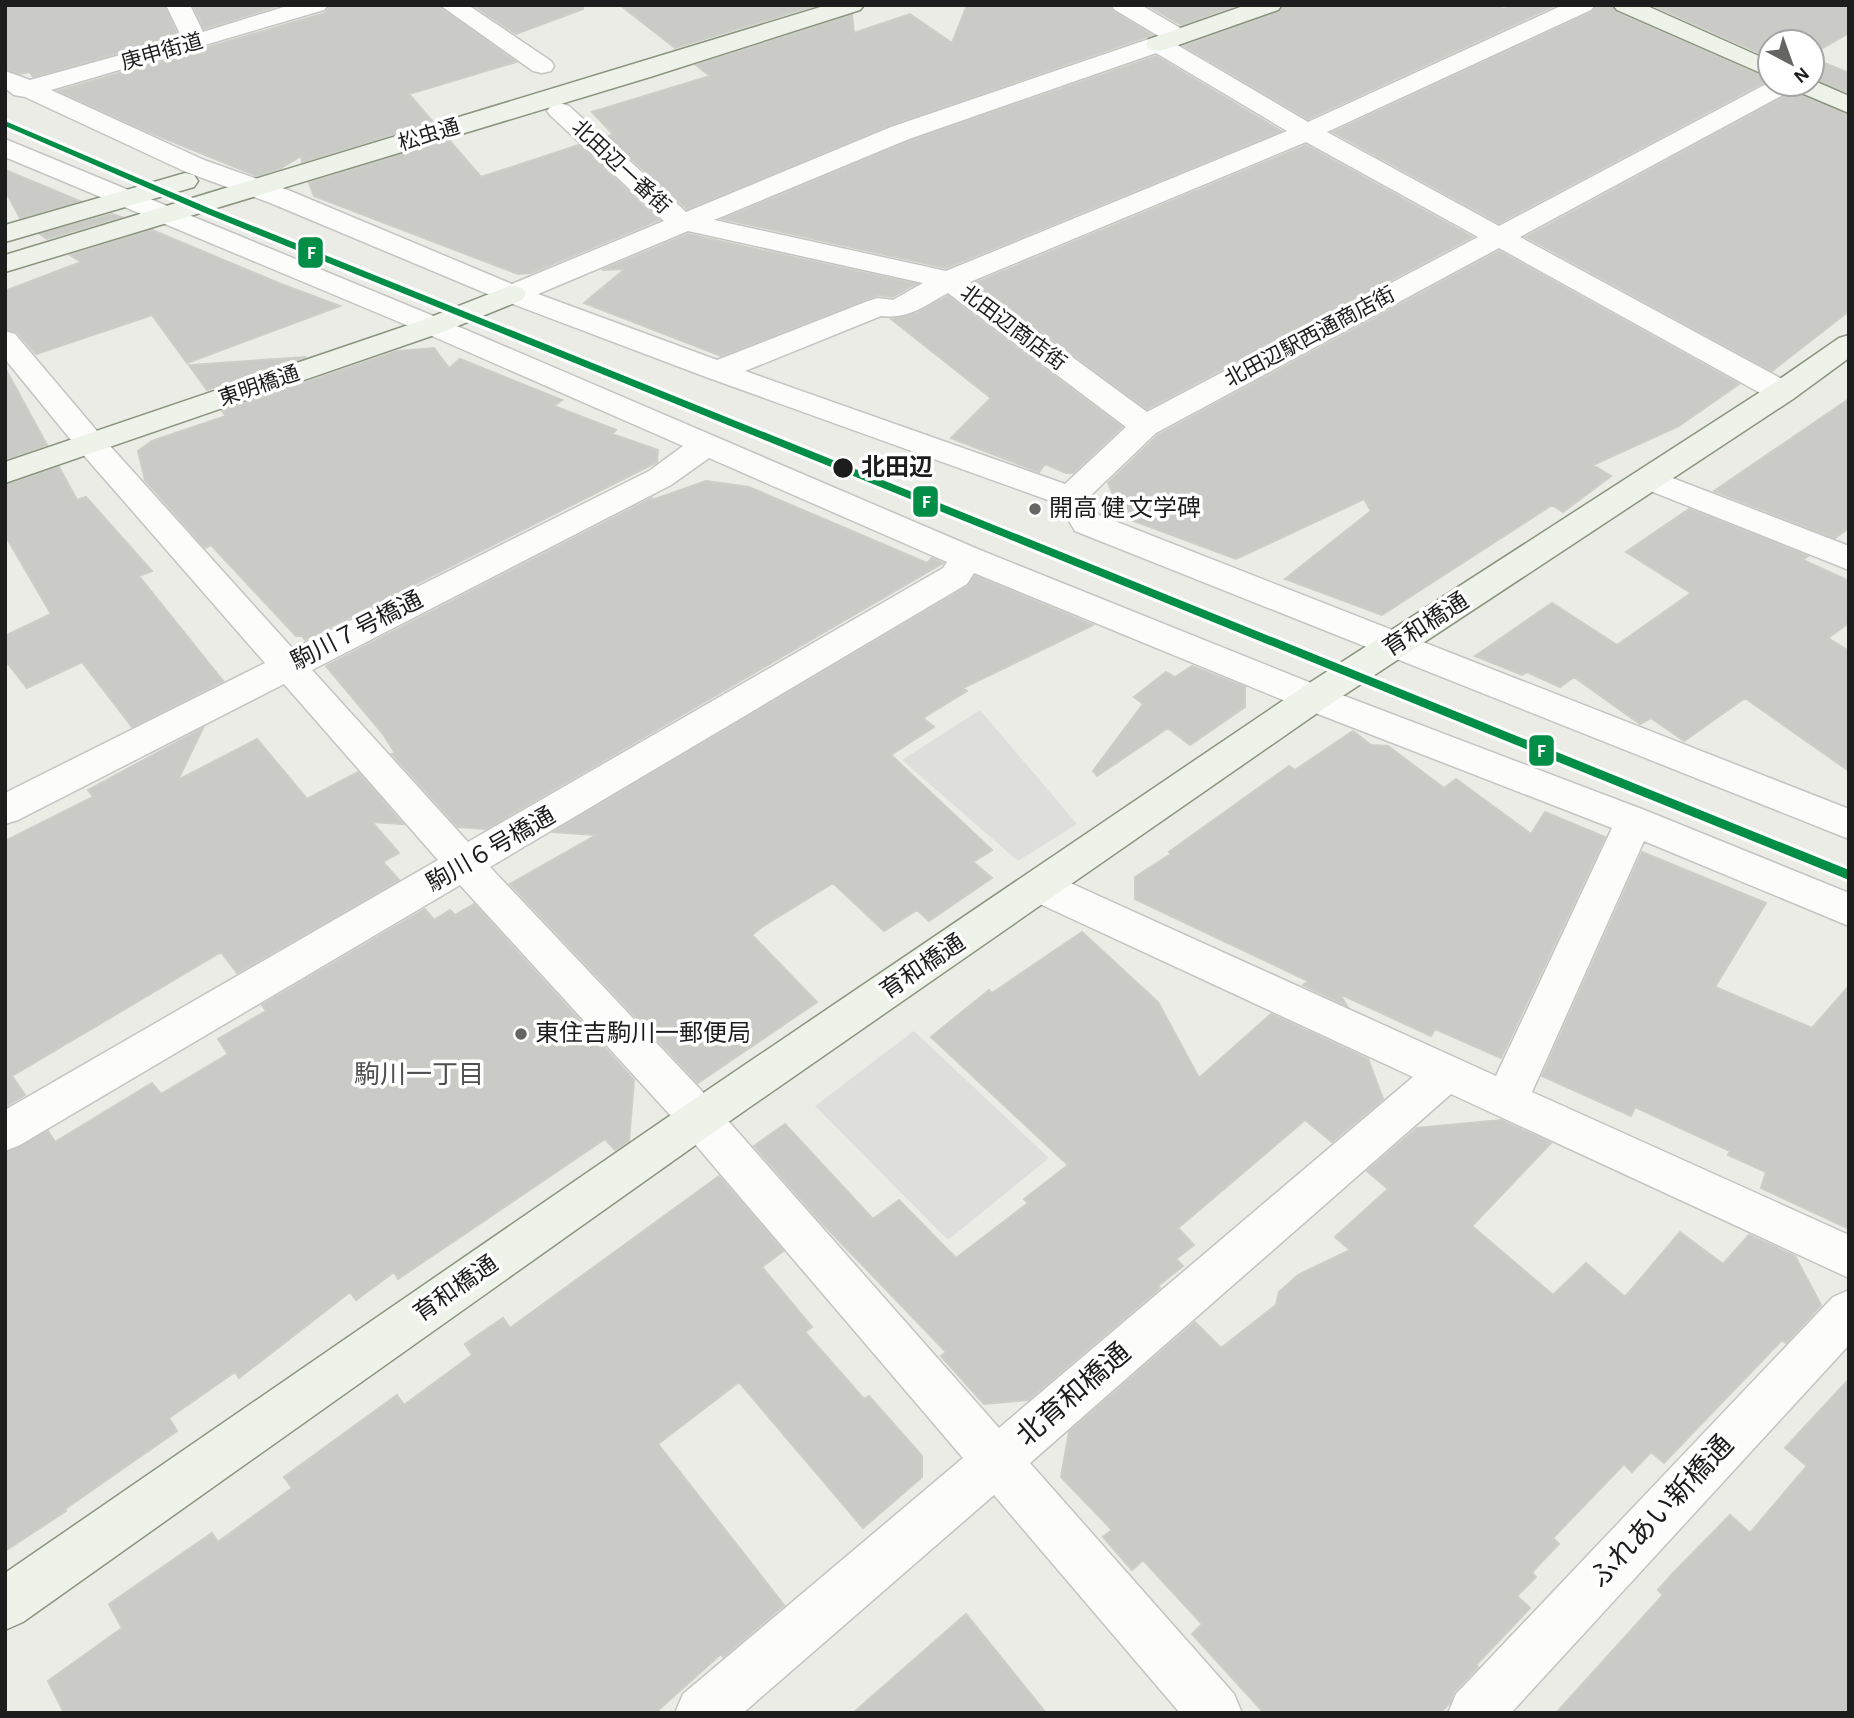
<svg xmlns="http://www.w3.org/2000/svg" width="1854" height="1718" viewBox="0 0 1854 1718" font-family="'Alegreya Sans','Noto Sans JP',sans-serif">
  <rect width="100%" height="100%" fill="#ebece6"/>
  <!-- parking -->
  <path fill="#dededc" d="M 980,710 L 1077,824 L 1018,861 L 902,760 Z
    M 914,1031 L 1049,1158 L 948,1240 L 815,1106 Z"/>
  <!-- building -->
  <path fill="#cacac6" stroke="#cecec8" stroke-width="2" d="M 5,5 L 164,5 L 178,36 L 33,77 L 30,72 L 20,74 L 5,69 Z
    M 193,5 L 280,5 L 204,29 Z
    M 330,5 L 437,5 L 516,62 L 409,94 L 433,122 L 302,162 L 301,156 L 281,168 L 257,176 L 144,130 L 58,91 L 325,13 Z
    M 473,5 L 583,5 L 583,9 L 516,34 Z
    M 620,5 L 817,5 L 675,48 Z
    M 967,5 L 1109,5 L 1114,12 L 1152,35 L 890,125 L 687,209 L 607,137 L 613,134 L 592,112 L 710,76 L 696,65 L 852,15 L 854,33 L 910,14 L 952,43 Z
    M 1147,5 L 1237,5 L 1181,25 Z
    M 1284,5 L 1497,5 L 1504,9 L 1512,5 L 1556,5 L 1308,119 L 1184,46 L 1279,12 Z
    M 1597,5 L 1611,5 L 1616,12 L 1770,79 L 1499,223 L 1333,132 L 1592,12 Z
    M 1652,5 L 1849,5 L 1849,33 L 1812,54 L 1812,42 L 1770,42 L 1770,58 Z
    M 1156,56 L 1281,131 L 946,268 L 723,219 L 910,141 Z
    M 1812,58 L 1849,73 L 1849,93 L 1812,78 Z
    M 1793,92 L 1849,115 L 1849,311 L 1772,371 L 1526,237 Z
    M 449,140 L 481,177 L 579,145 L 659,220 L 531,273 L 518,274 L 314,196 L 309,183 Z
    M 1306,145 L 1472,237 L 1147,409 L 975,283 Z
    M 5,170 L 80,201 L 20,218 L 5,190 Z
    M 112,214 L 121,217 L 47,239 L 40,234 Z
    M 152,230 L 281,284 L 340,306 L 187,363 L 152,315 L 36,354 L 17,332 L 5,329 L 5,291 L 81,262 L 70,255 Z
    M 688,234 L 916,284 L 892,297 L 878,295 L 867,299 L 721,356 L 584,303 L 625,269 L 602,270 Z
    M 1499,251 L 1739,384 L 1679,426 L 1593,465 L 1611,476 L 1563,512 L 1552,505 L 1382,615 L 1285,579 L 1371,511 L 1364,499 L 1236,559 L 1123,517 L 1108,483 L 1158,435 Z
    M 948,296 L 1122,427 L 1073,473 L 1066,473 L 1045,464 L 1039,472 L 951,438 L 991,398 L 891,319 L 917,313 Z
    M 434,348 L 449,368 L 460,359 L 562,400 L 554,406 L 616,430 L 612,434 L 658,450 L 657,462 L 305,640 L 302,636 L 296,636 L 211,545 L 205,548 L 145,480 L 138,451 L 152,441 L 226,416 L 222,411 L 397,351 Z
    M 306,357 L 207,390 L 189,365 Z
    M 5,368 L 47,445 L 5,459 Z
    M 1849,399 L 1849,528 L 1835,538 L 1714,491 Z
    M 59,467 L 77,500 L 86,497 L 152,571 L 139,576 L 223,681 L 132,727 L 82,662 L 27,688 L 5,660 L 5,636 L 51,614 L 5,535 L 5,485 Z
    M 706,481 L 749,487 L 927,563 L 932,558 L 943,563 L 486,829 L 458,827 L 392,754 L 395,753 L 383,734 L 326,666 L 652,498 L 652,500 Z
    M 1689,509 L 1808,556 L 1803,560 L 1849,581 L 1849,623 L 1828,638 L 1849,651 L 1849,771 L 1745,698 L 1684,741 L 1651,718 L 1640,724 L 1574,677 L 1560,687 L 1527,672 L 1522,675 L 1475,656 L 1552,603 L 1617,645 L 1691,593 L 1626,552 Z
    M 975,576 L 1093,625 L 963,688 L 967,691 L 923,718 L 934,727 L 891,755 L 992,850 L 973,862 L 992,878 L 929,921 L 917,910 L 884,931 L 833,883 L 762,927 L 752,935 L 817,1002 L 698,1083 L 510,884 L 596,835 L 553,832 L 968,586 Z
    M 1192,666 L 1245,687 L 1245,707 L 1190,745 L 1168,728 L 1097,776 L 1093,771 L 1143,704 L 1134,697 L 1166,672 L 1175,677 Z
    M 203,728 L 178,780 L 257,739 L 307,799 L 358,772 L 403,824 L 372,822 L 399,853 L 383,862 L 399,880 L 237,973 L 221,952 L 12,1076 L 25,1095 L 5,1107 L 5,841 L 93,797 L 88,790 Z
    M 1353,731 L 1371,745 L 1388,746 L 1444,788 L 1456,779 L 1531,834 L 1545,812 L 1605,837 L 1501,1058 L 1435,1029 L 1431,1036 L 1340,994 L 1347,1006 L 1303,985 L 1308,981 L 1135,899 L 1135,877 L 1171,854 L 1169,852 L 1289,766 L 1295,770 Z
    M 1642,852 L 1766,903 L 1715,987 L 1812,1028 L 1849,986 L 1849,1229 L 1761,1188 L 1766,1172 L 1728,1155 L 1730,1151 L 1635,1107 L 1631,1116 L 1542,1076 Z
    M 474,904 L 634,1080 L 629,1141 L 615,1150 L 605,1139 L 398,1279 L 394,1272 L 356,1300 L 350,1292 L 239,1378 L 235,1372 L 169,1418 L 177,1431 L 65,1509 L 66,1511 L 5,1551 L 5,1153 L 48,1131 L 55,1142 L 152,1083 L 161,1094 L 228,1054 L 218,1039 L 266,1011 L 262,1005 L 425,909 L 434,920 L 450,910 L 455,915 Z
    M 1082,932 L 1158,1002 L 1199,1078 L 1271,1014 L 1368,1059 L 1383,1099 L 1332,1142 L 1305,1120 L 1178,1228 L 1194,1245 L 1176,1259 L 1183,1266 L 1158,1286 L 1160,1288 L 1028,1400 L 984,1404 L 941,1356 L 946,1352 L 821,1222 L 754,1146 L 785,1124 L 873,1219 L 899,1200 L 956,1258 L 1028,1203 L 1024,1199 L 1068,1165 L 931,1037 L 989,990 L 992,993 Z
    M 1501,1120 L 1551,1143 L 1472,1226 L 1553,1295 L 1586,1263 L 1625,1297 L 1680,1232 L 1723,1264 L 1749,1235 L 1795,1256 L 1821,1305 L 1786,1343 L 1782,1340 L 1664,1463 L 1651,1452 L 1632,1472 L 1624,1464 L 1553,1538 L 1559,1544 L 1532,1572 L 1536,1577 L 1517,1596 L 1530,1608 L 1476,1665 L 1478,1667 L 1454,1692 L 1450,1703 L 1440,1713 L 1264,1713 L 1192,1634 L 1202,1624 L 1143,1560 L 1132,1570 L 1103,1537 L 1112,1530 L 1061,1477 L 1069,1432 L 1195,1322 L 1221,1348 L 1276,1305 L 1279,1292 L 1298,1275 L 1350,1250 L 1335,1237 L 1388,1189 L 1367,1171 L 1417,1128 Z
    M 719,1176 L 783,1251 L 762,1267 L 812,1327 L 805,1332 L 864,1399 L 869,1396 L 922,1456 L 922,1477 L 863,1528 L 739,1382 L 658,1444 L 784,1605 L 723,1657 L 721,1654 L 655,1713 L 64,1713 L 48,1681 L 122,1628 L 109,1604 L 212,1533 L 218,1542 L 292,1488 L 284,1477 L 397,1395 L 404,1405 L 472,1355 L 465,1344 L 503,1318 L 510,1328 Z
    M 1849,1379 L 1849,1713 L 1556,1713 L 1663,1595 L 1658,1590 L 1673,1573 L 1730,1515 L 1750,1533 L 1807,1466 L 1785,1448 Z
    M 966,1614 L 1046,1713 L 853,1713 Z"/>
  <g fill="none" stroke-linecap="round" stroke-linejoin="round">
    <!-- street casing -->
    <g stroke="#c4c4c2" stroke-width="3">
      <path id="street" d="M 166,5 L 190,5 L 203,32 L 290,5 L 328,5 L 324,10 L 51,90 L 204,160 L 288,190 L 512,284 L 664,221 L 551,116 L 547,111 L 551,106 L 560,103 L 569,106 L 686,212 L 891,127 L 1149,39 L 1162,38 L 1115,10 L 1111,5 L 1141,5 L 1187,32 L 1190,37 L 1187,42 L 1174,43 L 1308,122 L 1563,5 L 1595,5 L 1591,10 L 1327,132 L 1499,226 L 1770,82 L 1798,84 L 1794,89 L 1520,237 L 1793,385 L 1797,392 L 1793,399 L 1782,401 L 1771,399 L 1499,248 L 1156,433 L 1087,499 L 1099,515 L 1849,809 L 1849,839 L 1075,531 L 1059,504 L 706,377 L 502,300 L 268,202 L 186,172 L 25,97 L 14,95 L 5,88 L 5,71 L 30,80 L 182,38 ZM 1156,53 L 1287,131 L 946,271 L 714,220 L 909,139 ZM 1306,142 L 1478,237 L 1147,412 L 970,282 ZM 688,231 L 923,283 L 893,300 L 878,298 L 868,301 L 717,360 L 538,294 ZM 948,293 L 1126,427 L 1065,484 L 745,371 L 881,316 C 910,319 924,306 948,293 Z
        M 440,5 L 468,5 L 551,61 L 554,66 L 551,71 L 542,73 L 533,71 Z
        M 5,139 L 443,320 L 980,550 L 1326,689 L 1647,811 L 1849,893 L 1849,926 L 1644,841 L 1532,1092 L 1849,1235 L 1849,1278 L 1451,1094 L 1030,1463 L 1234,1694 L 1242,1713 L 1180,1713 L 994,1495 L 743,1713 L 675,1713 L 683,1694 L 963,1458 L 671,1116 L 460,885 L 20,1145 L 5,1151 L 5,1110 L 438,860 L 284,684 L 18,820 L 5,824 L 5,793 L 265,663 L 80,451 L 5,359 L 5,331 L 15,334 L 102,437 L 293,649 L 649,471 L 683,446 L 423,332 L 5,157 ZM 709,458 L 947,562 L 943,568 L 468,842 L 312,670 L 671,485 ZM 974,573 L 1300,707 L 1612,828 L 1496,1076 L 1055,876 L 1041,872 L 1027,876 L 1022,887 L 1027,898 L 1413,1077 L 999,1428 L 701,1090 L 490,867 L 967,584 Z
        M 1649,469 L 1849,546 L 1849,570 L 1638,486 L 1633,479 L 1638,472 Z
        M 1849,1290 L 1849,1345 L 1511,1713 L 1448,1713 L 1456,1694 L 1833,1297 Z"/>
    </g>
    <!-- secondary casing -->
    <g stroke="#8a957f" stroke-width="3">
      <path id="secondary" d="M 827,5 L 864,5 L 860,10 L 650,77 L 5,272 L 5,255 Z
        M 1246,5 L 1282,5 L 1278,10 L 1167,49 L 1158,51 L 1149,49 L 1146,44 L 1149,39 Z
        M 1613,5 L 1645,5 L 1770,61 L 1770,77 L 1617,10 Z
        M 1812,80 L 1849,96 L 1849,113 L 1792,89 L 1788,84 L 1812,84 Z
        M 185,173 L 194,175 L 198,181 L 194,187 L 5,242 L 5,225 Z
        M 512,285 L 522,288 L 526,294 L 522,300 L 443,332 L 5,483 L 5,462 L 423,320 Z
        M 1849,335 L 1849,358 L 1793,399 L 1326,707 L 714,1132 L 23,1622 L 5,1630 L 5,1573 L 684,1106 L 1300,689 L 1771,385 L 1839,338 Z"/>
    </g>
    <!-- street -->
    <use href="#street" fill="#fcfcfb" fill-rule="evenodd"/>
    <!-- secondary -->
    <use href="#secondary" fill="#eef3ea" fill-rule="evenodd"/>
    <!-- rail-1 casing -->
    <g stroke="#fff" stroke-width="6">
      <path id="rail-1" d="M 5,121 L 211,209 L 1849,870 L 1849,880 L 205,213 L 5,126 Z"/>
    </g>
    <!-- rail-1 -->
    <use href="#rail-1" fill="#028e46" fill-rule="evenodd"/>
  </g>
  <!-- markers -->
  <circle fill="#1d1d1d" stroke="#fff" stroke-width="2.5" cx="843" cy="468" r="11"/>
  <g fill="#656563" stroke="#fff" stroke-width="2.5">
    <circle cx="1035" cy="509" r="7"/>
    <circle cx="521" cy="1034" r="7"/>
  </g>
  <g text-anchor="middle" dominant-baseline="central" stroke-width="7" stroke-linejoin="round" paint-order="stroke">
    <!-- far-street labels -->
    <g font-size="21" fill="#1d1d1d" stroke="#fff">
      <text transform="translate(162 52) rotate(-16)">庚申街道</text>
      <text transform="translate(429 135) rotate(-17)">松虫通</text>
      <text transform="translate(621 167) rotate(43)">北田辺一番街</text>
      <text transform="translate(1013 328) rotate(37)">北田辺商店街</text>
      <text transform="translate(1310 337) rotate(-28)">北田辺駅西通商店街</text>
      <text transform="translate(259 386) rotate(-19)">東明橋通</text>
    </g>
    <!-- stop labels -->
    <g font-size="24" font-weight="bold" fill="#1d1d1d" stroke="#fff" text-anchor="start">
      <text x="861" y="468">北田辺</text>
    </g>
    <!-- poi labels -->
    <g font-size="24" fill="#1d1d1d" stroke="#fff" text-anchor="start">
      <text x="1049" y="509">開高 健 文学碑</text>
      <text x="535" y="1034">東住吉駒川一郵便局</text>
    </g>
    <!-- street labels -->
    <g font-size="24" fill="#1d1d1d" stroke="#fff">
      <text transform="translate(1426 625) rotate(-33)">育和橋通</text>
      <text transform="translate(357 631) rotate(-27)">駒川７号橋通</text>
      <text transform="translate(491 850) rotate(-30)">駒川６号橋通</text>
      <text transform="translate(923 967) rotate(-34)">育和橋通</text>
      <text transform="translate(456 1289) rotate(-35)">育和橋通</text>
    </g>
    <!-- neighbourhood labels -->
    <g font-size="26" fill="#505050" stroke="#fff">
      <text x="419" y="1075">駒川一丁目</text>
    </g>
    <!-- near-street labels -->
    <g font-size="28" fill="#1d1d1d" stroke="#fff">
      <text transform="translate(1074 1395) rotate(-41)">北育和橋通</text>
      <text transform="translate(1662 1512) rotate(-47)">ふれあい新橋通</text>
    </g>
  </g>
  <g stroke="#fff" stroke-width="2.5">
    <rect x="297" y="236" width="27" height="33" rx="7" fill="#028e46"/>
    <rect x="912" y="485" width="27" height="33" rx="7" fill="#028e46"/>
    <rect x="1528" y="734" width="27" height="33" rx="7" fill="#028e46"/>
  </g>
  <g font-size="19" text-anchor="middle" font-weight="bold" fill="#fff">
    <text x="311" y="259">F</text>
    <text x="926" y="508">F</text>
    <text x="1541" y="757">F</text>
  </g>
  <!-- border -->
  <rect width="1854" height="1718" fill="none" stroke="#1d1d1d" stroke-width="14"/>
  <!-- north arrow -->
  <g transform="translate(1791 63) rotate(139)"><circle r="33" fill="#ffffff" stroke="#a5a5a5" stroke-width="2"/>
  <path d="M0-5L12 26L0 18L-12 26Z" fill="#656563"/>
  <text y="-10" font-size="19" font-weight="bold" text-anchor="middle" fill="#1d1d1d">N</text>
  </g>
</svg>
